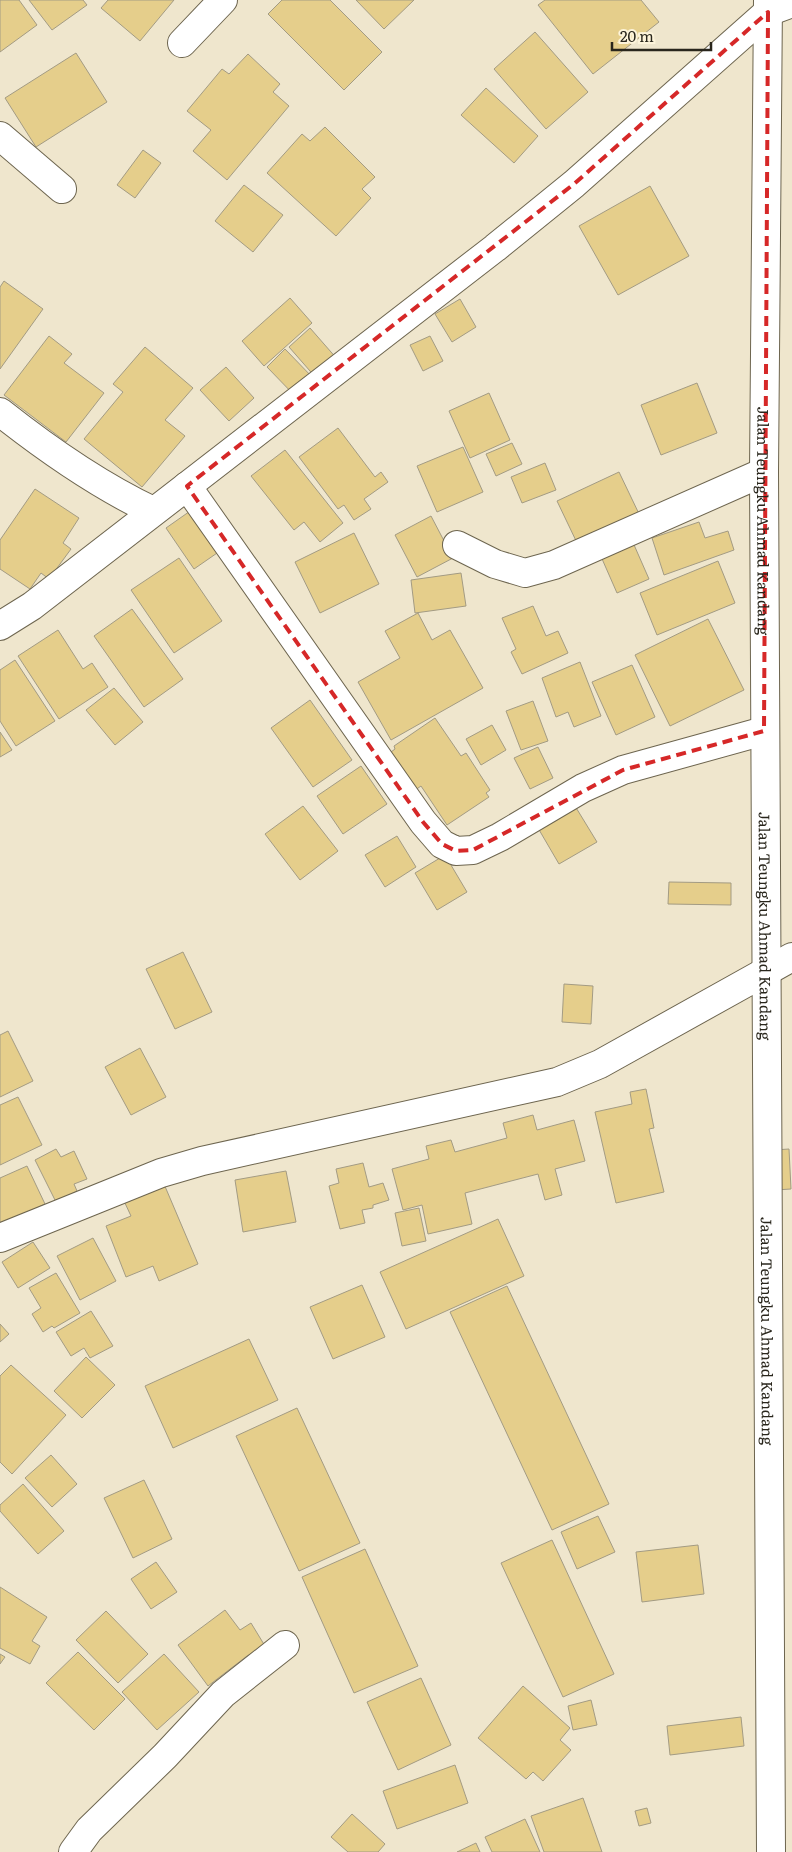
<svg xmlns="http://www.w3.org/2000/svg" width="792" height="1852" viewBox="0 0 792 1852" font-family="Literata,serif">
  <rect width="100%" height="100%" fill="#efe6cd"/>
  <!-- building -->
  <path fill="#e5ce8b" stroke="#a39b83" d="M 0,0 L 19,0 L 37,25 L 0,52 Z
    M 29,0 L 83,0 L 87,5 L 52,30 Z
    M 108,0 L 174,0 L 140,41 L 101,8 Z
    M 282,0 L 330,0 L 382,52 L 344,90 L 268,14 Z
    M 356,0 L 414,0 L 384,29 Z
    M 545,0 L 641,0 L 659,22 L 593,74 L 538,5 Z
    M 535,32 L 588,92 L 546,129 L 494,69 Z
    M 76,53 L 107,102 L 36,147 L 5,98 Z
    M 248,54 L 280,84 L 273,92 L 289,106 L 227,180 L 193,151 L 211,130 L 187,111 L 222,69 L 229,74 Z
    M 486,88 L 538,136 L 514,163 L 461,115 Z
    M 325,127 L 375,177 L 362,189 L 371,198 L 336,236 L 267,173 L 302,134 L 310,141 Z
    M 143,150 L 161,163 L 135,198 L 117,185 Z
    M 244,185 L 283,215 L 253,252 L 215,221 Z
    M 650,186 L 689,256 L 618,295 L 579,226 Z
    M 4,281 L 43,309 L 0,369 L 0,287 Z
    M 290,298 L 312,323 L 264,366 L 242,341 Z
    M 460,299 L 476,327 L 452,342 L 435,314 Z
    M 310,328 L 338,360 L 317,379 L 289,347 Z
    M 49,336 L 72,354 L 64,363 L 104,393 L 66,442 L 4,395 Z
    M 430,336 L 443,361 L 423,371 L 410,345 Z
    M 145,347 L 193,388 L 165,420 L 185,436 L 142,487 L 84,439 L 123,392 L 113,384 Z
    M 285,349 L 315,380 L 297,398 L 267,367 Z
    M 226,367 L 254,398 L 229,421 L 200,390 Z
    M 697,383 L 717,433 L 661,455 L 641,405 Z
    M 489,393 L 510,440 L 470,458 L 449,411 Z
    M 338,428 L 375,477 L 381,472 L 388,482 L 364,499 L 371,509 L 354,520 L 344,505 L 338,509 L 299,457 Z
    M 512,443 L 522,464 L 496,476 L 486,454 Z
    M 463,447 L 483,492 L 437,512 L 417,466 Z
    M 285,450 L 343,523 L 320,542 L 304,522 L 294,530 L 251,476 Z
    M 545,463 L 556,490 L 522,503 L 511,477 Z
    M 619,472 L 641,518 L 579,547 L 557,501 Z
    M 35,489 L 79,518 L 63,543 L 71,549 L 49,579 L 41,573 L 30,589 L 0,569 L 0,540 Z
    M 193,509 L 220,551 L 194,569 L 166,528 Z
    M 431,516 L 453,558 L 417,577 L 395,535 Z
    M 699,522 L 705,538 L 728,531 L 734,550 L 664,575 L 652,538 Z
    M 354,533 L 379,584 L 320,613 L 295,562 Z
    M 631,538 L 649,579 L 617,593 L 599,552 Z
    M 179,558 L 222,621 L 174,653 L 131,590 Z
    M 718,561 L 735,603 L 657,635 L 640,593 Z
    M 461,573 L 466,606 L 415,613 L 411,580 Z
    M 533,606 L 546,636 L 558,631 L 568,653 L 522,674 L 511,652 L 516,649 L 502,618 Z
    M 132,609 L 183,679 L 144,707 L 94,636 Z
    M 418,613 L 432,640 L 450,630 L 483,688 L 391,740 L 358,682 L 400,658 L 385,631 Z
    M 708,619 L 744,690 L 670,726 L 635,655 Z
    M 58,630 L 83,669 L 92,663 L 108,687 L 59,719 L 18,656 Z
    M 15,660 L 55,721 L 16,746 L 0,721 L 0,670 Z
    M 580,662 L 601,716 L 574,727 L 568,712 L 556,717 L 542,678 Z
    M 632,665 L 655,717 L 616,735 L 592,682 Z
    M 114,688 L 143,722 L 115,745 L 86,710 Z
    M 310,700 L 352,760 L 313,787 L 271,728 Z
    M 533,701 L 548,741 L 521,750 L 506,711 Z
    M 435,718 L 461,756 L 466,753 L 490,790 L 486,793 L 489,797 L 447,825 L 421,786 L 408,795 L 383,758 L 395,749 L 394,746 Z
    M 492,725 L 506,750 L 481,765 L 466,739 Z
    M 0,732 L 12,750 L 0,757 Z
    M 538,747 L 553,778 L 530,789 L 514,758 Z
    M 361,766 L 387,804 L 343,834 L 317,796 Z
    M 303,806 L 338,851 L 300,880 L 265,834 Z
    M 575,806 L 597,842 L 559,864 L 538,828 Z
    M 397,836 L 416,867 L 385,887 L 365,855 Z
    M 445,855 L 467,892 L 437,910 L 415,873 Z
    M 669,882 L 731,883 L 731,905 L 668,904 Z
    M 183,952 L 212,1012 L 175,1029 L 146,969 Z
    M 564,984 L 593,986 L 591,1024 L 562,1022 Z
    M 8,1031 L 33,1081 L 0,1097 L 0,1035 Z
    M 140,1048 L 166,1097 L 131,1115 L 105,1067 Z
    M 646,1089 L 654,1128 L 649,1129 L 664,1192 L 616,1203 L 595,1112 L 632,1104 L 630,1092 Z
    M 18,1097 L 42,1145 L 0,1165 L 0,1105 Z
    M 533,1115 L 537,1130 L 574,1120 L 585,1161 L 555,1169 L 562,1195 L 545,1200 L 538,1174 L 465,1193 L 472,1224 L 428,1234 L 422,1205 L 403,1210 L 392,1169 L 429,1159 L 426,1146 L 451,1140 L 455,1152 L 507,1138 L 503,1123 Z
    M 56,1149 L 61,1157 L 74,1151 L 87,1179 L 74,1184 L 77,1191 L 56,1202 L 35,1160 Z
    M 789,1149 L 791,1189 L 775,1190 L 774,1150 Z
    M 363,1163 L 369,1187 L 383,1183 L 389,1200 L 373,1205 L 373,1208 L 362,1210 L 365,1223 L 340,1229 L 329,1186 L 339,1183 L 336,1169 Z
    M 27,1166 L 45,1204 L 0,1225 L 0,1178 Z
    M 286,1171 L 296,1222 L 243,1232 L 235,1180 Z
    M 164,1184 L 198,1264 L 159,1281 L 153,1266 L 126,1277 L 106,1226 L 131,1216 L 124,1201 Z
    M 419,1208 L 426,1241 L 402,1246 L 395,1213 Z
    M 498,1219 L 524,1276 L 406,1329 L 380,1272 Z
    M 93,1238 L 116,1281 L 80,1300 L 57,1256 Z
    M 33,1242 L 50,1268 L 18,1288 L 2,1262 Z
    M 56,1273 L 80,1313 L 54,1328 L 52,1326 L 43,1332 L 32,1314 L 41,1308 L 29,1288 Z
    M 362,1285 L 385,1337 L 333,1359 L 310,1307 Z
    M 507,1286 L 609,1504 L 552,1530 L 450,1312 Z
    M 91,1311 L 113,1346 L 90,1358 L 84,1348 L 71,1356 L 56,1332 Z
    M 0,1324 L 9,1334 L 0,1342 Z
    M 249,1339 L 278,1400 L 173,1448 L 145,1386 Z
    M 86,1357 L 115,1385 L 82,1418 L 54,1391 Z
    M 11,1365 L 66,1415 L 12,1474 L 0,1462 L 0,1376 Z
    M 297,1408 L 360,1543 L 299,1571 L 236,1436 Z
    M 51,1455 L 77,1484 L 52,1507 L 25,1478 Z
    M 144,1480 L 172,1539 L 133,1558 L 104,1498 Z
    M 23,1484 L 64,1531 L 38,1554 L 0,1511 L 0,1505 Z
    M 598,1516 L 615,1552 L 577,1569 L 561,1532 Z
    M 552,1540 L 614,1674 L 563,1697 L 501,1563 Z
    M 698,1545 L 704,1594 L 642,1602 L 636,1552 Z
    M 365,1549 L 418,1666 L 354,1693 L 302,1577 Z
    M 156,1562 L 177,1592 L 151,1609 L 131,1579 Z
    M 0,1587 L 47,1617 L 32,1641 L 40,1646 L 30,1664 L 0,1648 Z
    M 225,1610 L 240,1630 L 251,1623 L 265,1646 L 247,1656 L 208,1686 L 178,1645 Z
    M 106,1611 L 148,1654 L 118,1683 L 76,1640 Z
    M 78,1652 L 125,1699 L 94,1730 L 46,1683 Z
    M 0,1654 L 5,1657 L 0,1664 Z
    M 164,1654 L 199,1692 L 157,1730 L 122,1692 Z
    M 421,1678 L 451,1745 L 398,1770 L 367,1702 Z
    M 523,1686 L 570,1728 L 560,1740 L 571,1750 L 543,1781 L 533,1772 L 526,1779 L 478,1738 Z
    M 591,1700 L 597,1725 L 573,1730 L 568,1706 Z
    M 741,1717 L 744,1746 L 670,1755 L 667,1726 Z
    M 455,1765 L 468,1803 L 397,1829 L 383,1791 Z
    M 583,1798 L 602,1852 L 544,1852 L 531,1816 Z
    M 647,1808 L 651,1823 L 639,1826 L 635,1811 Z
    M 352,1814 L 385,1844 L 378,1852 L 348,1852 L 331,1837 Z
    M 525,1819 L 540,1852 L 492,1852 L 485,1837 Z
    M 476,1843 L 480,1852 L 457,1852 Z"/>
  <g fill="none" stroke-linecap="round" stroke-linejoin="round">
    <!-- minor casing -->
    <g stroke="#6d654f" stroke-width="30">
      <g id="minor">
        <path id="s1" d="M 768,0 L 764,472 L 771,1852"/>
        <path d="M 182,43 L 223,0"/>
        <path d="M 0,136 L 62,189"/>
        <path d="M 0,412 C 48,450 98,485 153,511"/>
        <path d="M 187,486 L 423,822 L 442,844 L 456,851 L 473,850 L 500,837 L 583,788 L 623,770 L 764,731"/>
        <path d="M 457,545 L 495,564 L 525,573 L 554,565 L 764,472"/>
        <path d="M 0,626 L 32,606 L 495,248 L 574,184 L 768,12 L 792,3"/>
        <path d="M 0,1238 L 161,1173 L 202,1161 L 557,1082 L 600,1064 L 792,957"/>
        <path d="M 73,1852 L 89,1830 L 165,1756 L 223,1694 L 285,1645"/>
      </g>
    </g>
    <!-- minor -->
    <use href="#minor" stroke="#fff" stroke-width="28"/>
  </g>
  <!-- marked area -->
  <path fill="none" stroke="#d62828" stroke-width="4" stroke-dasharray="10 6" stroke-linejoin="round" d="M 768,12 L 764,731 L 623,770 L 473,850 L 456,851 L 442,844 L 423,822 L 187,486 L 574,184 Z"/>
  <g text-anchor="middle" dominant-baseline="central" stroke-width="4" stroke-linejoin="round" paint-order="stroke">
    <!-- street labels -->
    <g font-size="15" fill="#29261c" stroke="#fdf4da">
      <text stroke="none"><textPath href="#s1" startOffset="521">Jalan Teungku Ahmad Kandang</textPath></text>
      <text stroke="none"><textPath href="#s1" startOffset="926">Jalan Teungku Ahmad Kandang</textPath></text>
      <text stroke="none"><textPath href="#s1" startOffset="1331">Jalan Teungku Ahmad Kandang</textPath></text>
    </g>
  </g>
  <!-- scale -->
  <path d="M612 42v8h99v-8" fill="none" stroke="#29261c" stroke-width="2.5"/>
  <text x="620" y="42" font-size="15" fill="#29261c" stroke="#fdf4da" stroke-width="4" paint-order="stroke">20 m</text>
</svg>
